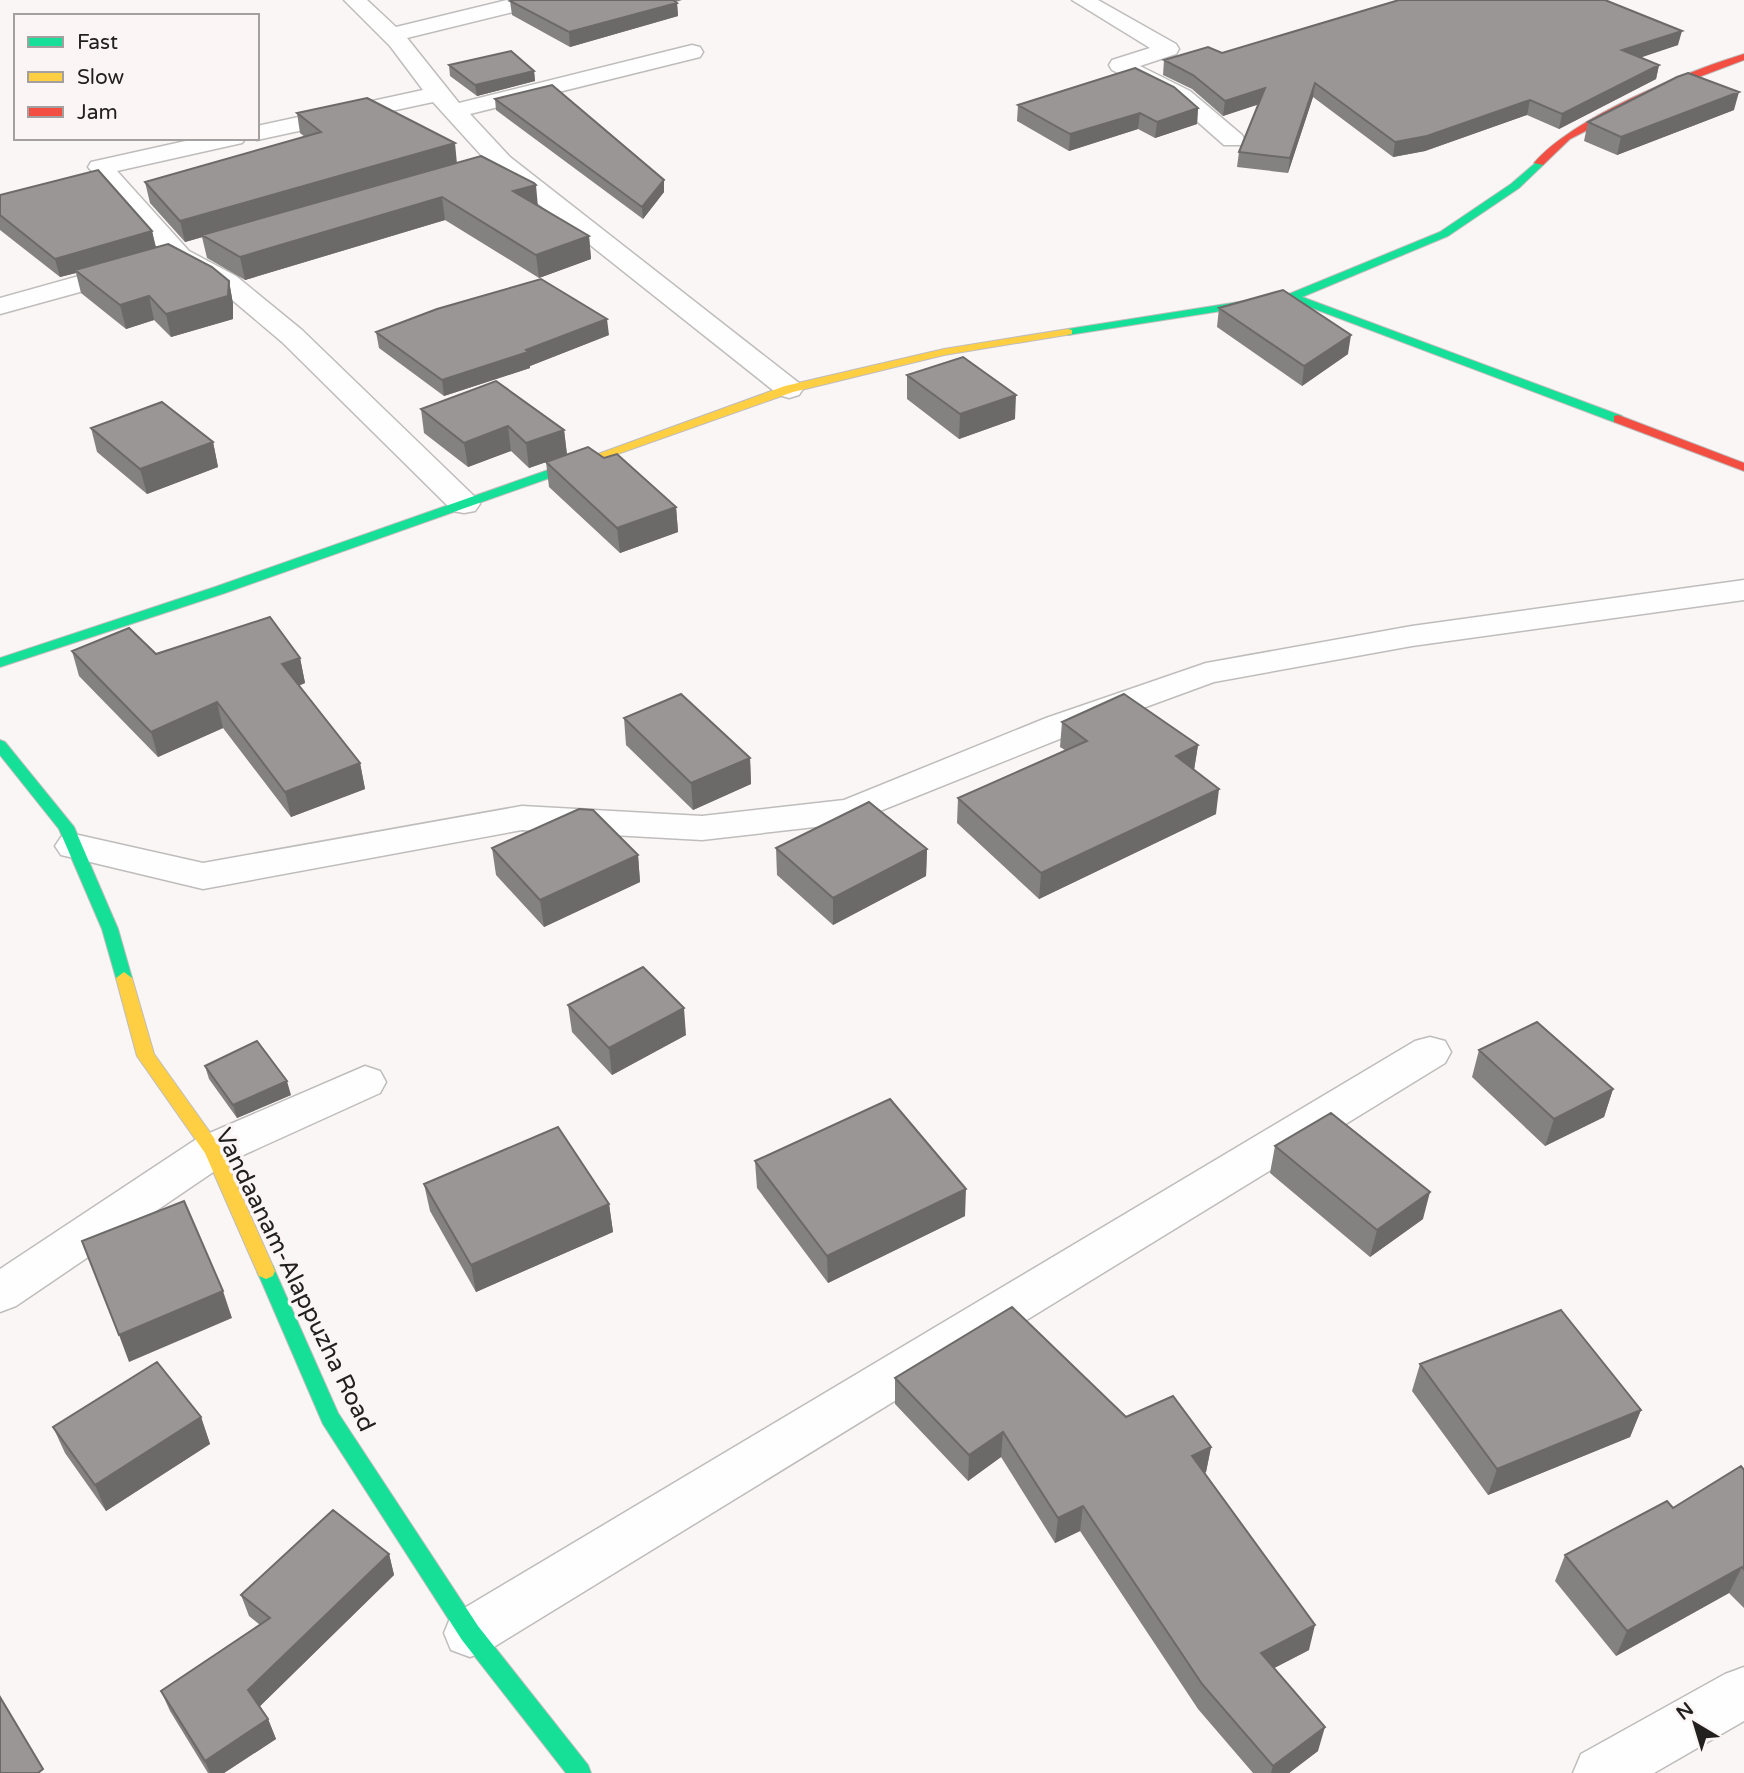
<svg xmlns="http://www.w3.org/2000/svg" width="1744" height="1773" viewBox="0 0 1744 1773" font-family="'Varela Round',sans-serif">
  <rect width="100%" height="100%" fill="#fbf6f6"/>
  <g fill="none" stroke-linecap="round" stroke-linejoin="round">
    <!-- street casing -->
    <g stroke="#bfbcbc" stroke-width="3">
      <path id="street" d="M 344,0 L 367,0 L 396,27 L 507,0 L 544,0 L 541,5 L 407,38 L 459,103 L 692,45 L 700,47 L 703,52 L 700,57 L 470,114 L 510,157 L 799,383 L 803,389 L 799,395 L 789,398 L 779,395 L 492,167 L 433,102 L 257,140 L 249,138 L 257,138 L 257,126 L 423,90 L 390,46 Z
        M 1072,0 L 1098,0 L 1176,44 L 1179,49 L 1176,54 L 1140,66 L 1190,91 L 1242,135 L 1245,140 L 1242,145 L 1224,145 L 1174,101 L 1112,70 L 1109,65 L 1112,60 L 1150,48 Z
        M 199,138 L 246,138 L 242,143 L 117,171 L 189,251 L 236,276 L 302,330 L 475,497 L 480,504 L 475,511 L 464,513 L 453,511 L 282,342 L 218,288 L 171,263 L 88,167 L 91,162 Z
        M 129,262 L 138,264 L 142,270 L 138,276 L 0,314 L 0,298 Z
        M 1744,580 L 1744,600 L 1412,646 L 1214,682 L 1072,734 L 850,823 L 702,840 L 522,830 L 203,889 L 61,855 L 55,846 L 61,837 L 74,834 L 203,863 L 522,806 L 702,816 L 844,800 L 1046,718 L 1206,663 L 1412,626 Z
        M 1430,1037 L 1445,1041 L 1451,1052 L 1445,1063 L 489,1650 L 470,1657 L 451,1650 L 444,1633 L 451,1616 L 1415,1041 Z
        M 365,1066 L 380,1071 L 386,1082 L 380,1093 L 228,1162 L 16,1306 L 0,1312 L 0,1269 L 198,1138 Z
        M 1744,1667 L 1744,1721 L 1654,1773 L 1573,1773 L 1581,1754 L 1725,1674 Z"/>
    </g>
    <!-- fast casing -->
    <g stroke="#bfbcbc" stroke-width="2">
      <path id="fast" d="M 1539,160 L 1544,163 L 1543,165 L 1519,188 L 1448,236 L 1302,297 L 1622,416 L 1622,422 L 1614,422 L 1291,300 L 1068,335 L 1062,332 L 1068,329 L 1289,294 L 1440,232 L 1511,184 Z
        M 571,462 L 575,463 L 575,469 L 225,593 L 0,667 L 0,658 L 215,587 Z
        M 0,740 L 5,742 L 74,827 L 118,929 L 132,978 L 130,982 L 118,982 L 116,978 L 102,929 L 59,829 L 0,755 Z
        M 266,1263 L 273,1266 L 275,1271 L 338,1413 L 478,1626 L 588,1765 L 591,1773 L 566,1773 L 462,1640 L 323,1424 L 257,1271 L 259,1266 Z"/>
    </g>
    <!-- slow casing -->
    <g stroke="#bfbcbc" stroke-width="2">
      <path id="slow" d="M 1068,329 L 1072,330 L 1072,334 L 944,355 L 793,392 L 575,469 L 567,469 L 565,466 L 785,386 L 944,349 Z
        M 124,972 L 132,978 L 154,1054 L 219,1145 L 275,1271 L 273,1276 L 266,1279 L 259,1276 L 205,1153 L 137,1056 L 116,978 Z"/>
    </g>
    <!-- jam casing -->
    <g stroke="#bfbcbc" stroke-width="2">
      <path id="jam" d="M 1744,54 L 1744,60 L 1667,89 L 1570,139 L 1543,165 L 1534,163 C 1574,117 1685,72 1744,54 Z
        M 1618,415 L 1744,463 L 1744,471 L 1614,422 L 1614,416 Z"/>
    </g>
    <!-- street -->
    <use href="#street" fill="#fefefe" fill-rule="evenodd"/>
    <!-- fast -->
    <use href="#fast" fill="#16e098" fill-rule="evenodd"/>
    <!-- slow -->
    <use href="#slow" fill="#ffcf43" fill-rule="evenodd"/>
    <!-- jam -->
    <use href="#jam" fill="#f24e42" fill-rule="evenodd"/>
  </g>
  <!-- wall -->
  <path fill="#848181" d="M 514,0 L 682,0 L 676,2 L 677,3 L 678,16 L 570,47 L 512,15 L 510,1 Z
    M 1678,45 L 1640,57 L 1659,65 L 1656,79 L 1559,129 L 1527,115 L 1425,151 L 1393,157 L 1313,97 L 1288,173 L 1237,167 L 1239,152 L 1258,104 L 1223,116 L 1192,89 L 1163,75 L 1164,60 L 1222,53 Z
    M 449,65 L 534,71 L 535,81 L 477,96 L 450,76 Z
    M 495,99 L 664,192 L 643,219 L 496,110 Z
    M 1018,105 L 1198,108 L 1197,124 L 1155,138 L 1138,129 L 1069,151 L 1017,121 Z
    M 1734,110 L 1617,155 L 1584,141 L 1588,122 Z
    M 297,113 L 457,162 L 538,206 L 589,236 L 591,259 L 539,278 L 445,220 L 245,280 L 207,258 L 202,237 L 185,242 L 150,203 L 145,182 L 305,137 L 300,133 Z
    M 0,195 L 152,231 L 156,247 L 229,281 L 233,304 L 233,319 L 171,337 L 154,320 L 126,329 L 81,293 L 76,273 L 60,277 L 0,230 Z
    M 1219,308 L 1348,354 L 1302,386 L 1217,327 Z
    M 376,332 L 609,335 L 530,366 L 530,368 L 444,396 L 379,348 Z
    M 907,375 L 1015,419 L 959,439 L 907,399 Z
    M 421,409 L 564,430 L 567,455 L 604,458 L 676,507 L 678,532 L 620,553 L 549,487 L 546,462 L 529,468 L 511,451 L 468,467 L 424,433 Z
    M 91,428 L 213,442 L 218,467 L 147,494 L 97,452 Z
    M 72,651 L 300,658 L 305,683 L 299,686 L 360,763 L 365,789 L 291,817 L 223,728 L 158,757 L 79,676 Z
    M 624,718 L 750,758 L 751,784 L 693,810 L 626,745 Z
    M 1062,722 L 1198,745 L 1194,770 L 1216,814 L 1039,899 L 957,823 L 958,798 L 1065,750 L 1060,747 Z
    M 492,848 L 638,855 L 640,882 L 544,927 L 496,875 Z
    M 776,848 L 927,849 L 926,876 L 833,925 L 777,875 Z
    M 568,1005 L 686,1035 L 612,1075 L 572,1032 Z
    M 1479,1050 L 1613,1089 L 1604,1117 L 1545,1146 L 1472,1077 Z
    M 205,1066 L 291,1095 L 237,1118 L 209,1079 Z
    M 1275,1146 L 1423,1219 L 1370,1257 L 1270,1173 Z
    M 755,1161 L 965,1216 L 828,1283 L 757,1188 Z
    M 424,1184 L 609,1204 L 613,1232 L 476,1292 L 430,1211 Z
    M 1420,1364 L 1641,1410 L 1630,1437 L 1488,1495 L 1412,1391 Z
    M 895,1378 L 1126,1417 L 1211,1447 L 1206,1472 L 1205,1473 L 1309,1650 L 1274,1668 L 1318,1751 L 1289,1773 L 1253,1773 L 1198,1709 L 1080,1531 L 1055,1543 L 1001,1457 L 968,1481 L 895,1404 Z
    M 201,1417 L 210,1444 L 106,1511 L 65,1453 L 53,1427 Z
    M 1744,1470 L 1744,1608 L 1729,1593 L 1616,1656 L 1555,1581 L 1565,1555 L 1673,1508 Z
    M 389,1554 L 394,1575 L 260,1706 L 268,1719 L 276,1739 L 224,1773 L 208,1773 L 170,1711 L 161,1691 L 260,1625 L 249,1616 L 241,1595 Z"/>
  <!-- shaded-wall -->
  <path fill="#6c6969" d="M 677,3 L 678,16 L 570,47 L 569,32 Z
    M 1682,31 L 1678,45 L 1619,65 L 1622,50 Z
    M 1659,65 L 1656,79 L 1559,129 L 1562,114 Z
    M 534,71 L 535,81 L 477,96 L 475,85 Z
    M 1315,83 L 1313,97 L 1288,173 L 1290,158 Z
    M 1265,88 L 1263,103 L 1223,116 L 1225,101 Z
    M 1739,92 L 1734,110 L 1617,155 L 1621,137 Z
    M 1530,100 L 1527,115 L 1425,151 L 1393,157 L 1395,142 Z
    M 1198,108 L 1197,124 L 1155,138 L 1157,122 Z
    M 1140,113 L 1138,129 L 1069,151 L 1070,134 Z
    M 455,143 L 457,164 L 202,235 L 203,237 L 185,242 L 180,221 Z
    M 664,180 L 664,192 L 643,219 L 642,207 Z
    M 536,185 L 538,207 L 513,191 Z
    M 442,197 L 445,220 L 245,280 L 240,257 Z
    M 152,231 L 156,250 L 75,270 L 76,273 L 60,277 L 55,259 Z
    M 589,236 L 591,259 L 539,278 L 536,255 Z
    M 229,281 L 233,304 L 233,319 L 171,337 L 166,314 Z
    M 149,296 L 154,320 L 126,329 L 120,305 Z
    M 607,319 L 609,335 L 530,366 L 530,368 L 444,396 L 442,380 L 526,350 Z
    M 1351,335 L 1348,354 L 1302,386 L 1304,366 Z
    M 1016,395 L 1015,419 L 959,439 L 960,414 Z
    M 508,426 L 511,451 L 468,467 L 464,443 Z
    M 564,430 L 567,455 L 529,468 L 526,443 Z
    M 213,442 L 218,467 L 147,494 L 140,469 Z
    M 676,507 L 678,532 L 620,553 L 617,528 Z
    M 300,658 L 305,683 L 287,689 L 282,664 Z
    M 217,702 L 223,728 L 158,757 L 151,732 Z
    M 1198,745 L 1194,770 L 1173,781 L 1176,756 Z
    M 750,758 L 751,784 L 693,810 L 691,783 Z
    M 360,763 L 365,789 L 291,817 L 285,792 Z
    M 1219,789 L 1216,814 L 1039,899 L 1041,873 Z
    M 927,849 L 926,876 L 833,925 L 833,898 Z
    M 638,855 L 640,882 L 544,927 L 540,900 Z
    M 684,1008 L 686,1035 L 612,1075 L 609,1048 Z
    M 287,1081 L 291,1095 L 237,1118 L 233,1105 Z
    M 1613,1089 L 1604,1117 L 1545,1146 L 1554,1119 Z
    M 966,1189 L 965,1216 L 828,1283 L 827,1256 Z
    M 1430,1192 L 1423,1219 L 1370,1257 L 1377,1230 Z
    M 609,1204 L 613,1232 L 476,1292 L 471,1265 Z
    M 223,1291 L 232,1318 L 129,1362 L 119,1335 Z
    M 1641,1410 L 1630,1437 L 1488,1495 L 1497,1469 Z
    M 201,1417 L 210,1444 L 106,1511 L 95,1485 Z
    M 1003,1432 L 1001,1457 L 968,1481 L 969,1455 Z
    M 1211,1447 L 1206,1472 L 1188,1481 L 1192,1456 Z
    M 1083,1506 L 1080,1531 L 1055,1543 L 1058,1518 Z
    M 389,1554 L 394,1575 L 256,1710 L 248,1690 Z
    M 1742,1567 L 1729,1593 L 1616,1656 L 1627,1631 Z
    M 1315,1625 L 1309,1650 L 1255,1678 L 1261,1653 Z
    M 268,1719 L 276,1739 L 224,1773 L 210,1773 L 205,1761 Z
    M 1325,1727 L 1318,1751 L 1289,1773 L 1271,1773 L 1273,1766 Z"/>
  <!-- building -->
  <path fill="#9a9696" stroke="#6c6969" stroke-width="2" d="M 514,0 L 673,0 L 677,3 L 569,32 L 510,1 Z
    M 1399,0 L 1605,0 L 1682,31 L 1622,50 L 1659,65 L 1562,114 L 1530,100 L 1427,136 L 1395,142 L 1315,83 L 1290,158 L 1239,152 L 1265,88 L 1225,101 L 1193,75 L 1164,60 L 1208,47 L 1222,53 Z
    M 511,51 L 534,71 L 475,85 L 449,65 Z
    M 1135,68 L 1174,87 L 1198,108 L 1157,122 L 1140,113 L 1070,134 L 1018,105 Z
    M 1688,73 L 1739,92 L 1621,137 L 1588,122 L 1677,77 Z
    M 552,85 L 664,180 L 642,207 L 495,99 Z
    M 367,98 L 455,143 L 180,221 L 145,182 L 321,132 L 297,113 Z
    M 481,156 L 534,183 L 536,185 L 513,191 L 589,236 L 536,255 L 442,197 L 240,257 L 202,235 Z
    M 98,170 L 152,231 L 55,259 L 0,215 L 0,195 Z
    M 168,244 L 212,267 L 229,281 L 228,296 L 166,314 L 149,296 L 120,305 L 75,270 Z
    M 541,279 L 607,319 L 526,350 L 528,352 L 442,380 L 376,332 L 437,309 Z
    M 1283,290 L 1351,335 L 1304,366 L 1219,308 Z
    M 963,357 L 1016,395 L 960,414 L 907,375 Z
    M 496,381 L 564,430 L 526,443 L 508,426 L 464,443 L 421,409 Z
    M 162,402 L 213,442 L 140,469 L 91,428 Z
    M 588,447 L 604,458 L 617,454 L 676,507 L 617,528 L 546,462 Z
    M 270,617 L 300,658 L 282,664 L 360,763 L 285,792 L 217,702 L 151,732 L 72,651 L 129,628 L 156,654 Z
    M 681,694 L 750,758 L 691,783 L 624,718 Z
    M 1124,694 L 1198,745 L 1176,756 L 1219,789 L 1041,873 L 958,798 L 1087,741 L 1062,722 Z
    M 869,802 L 927,849 L 833,898 L 776,848 Z
    M 579,809 L 593,810 L 638,855 L 540,900 L 492,848 Z
    M 643,967 L 684,1008 L 609,1048 L 568,1005 Z
    M 1537,1022 L 1613,1089 L 1554,1119 L 1479,1050 Z
    M 257,1041 L 287,1081 L 233,1105 L 205,1066 Z
    M 890,1099 L 966,1189 L 827,1256 L 755,1161 Z
    M 1331,1113 L 1430,1192 L 1377,1230 L 1275,1146 Z
    M 558,1127 L 609,1204 L 471,1265 L 424,1184 Z
    M 184,1201 L 223,1291 L 119,1335 L 82,1241 Z
    M 1012,1307 L 1126,1417 L 1173,1396 L 1211,1447 L 1192,1456 L 1315,1625 L 1261,1653 L 1325,1727 L 1273,1766 L 1202,1684 L 1083,1506 L 1058,1518 L 1003,1432 L 969,1455 L 895,1378 Z
    M 1561,1310 L 1641,1410 L 1497,1469 L 1420,1364 Z
    M 157,1362 L 201,1417 L 95,1485 L 53,1427 Z
    M 1741,1466 L 1744,1470 L 1744,1569 L 1742,1567 L 1627,1631 L 1565,1555 L 1667,1501 L 1673,1508 Z
    M 333,1510 L 389,1554 L 248,1690 L 268,1719 L 205,1761 L 161,1691 L 270,1618 L 241,1595 Z
    M 0,1697 L 43,1769 L 38,1773 L 0,1773 Z"/>
  <g text-anchor="middle" dominant-baseline="central" stroke-width="7" stroke-linejoin="round" paint-order="stroke">
    <!-- street labels -->
    <g font-size="24" fill="#232020" stroke="#fcf5f5">
      <text transform="translate(295 1280) rotate(64)">Vandaanam-Alappuzha Road</text>
    </g>
  </g>
  <!-- legend -->
  <rect x="14" y="14" width="245" height="126" fill="#fcf5f5" stroke="#a5a0a0" stroke-width="2"/>
  <rect x="28" y="37" width="35" height="10" fill="#16e098" stroke="#a5a0a0" stroke-width="2"/>
  <text x="77" y="49" font-size="21" fill="#232020">Fast</text>
  <rect x="28" y="72" width="35" height="10" fill="#ffcf43" stroke="#a5a0a0" stroke-width="2"/>
  <text x="77" y="84" font-size="21" fill="#232020">Slow</text>
  <rect x="28" y="107" width="35" height="10" fill="#f24e42" stroke="#a5a0a0" stroke-width="2"/>
  <text x="77" y="119" font-size="21" fill="#232020">Jam</text>
  <!-- north arrow -->
  <g transform="translate(1695 1724) rotate(322)" stroke="#fcf5f5" stroke-width="5" paint-order="stroke">
  <path d="M0-5L12 26L0 18L-12 26Z" fill="#232020"/>
  <text y="-10" font-size="19" font-weight="bold" text-anchor="middle" fill="#232020">N</text>
  </g>
</svg>
